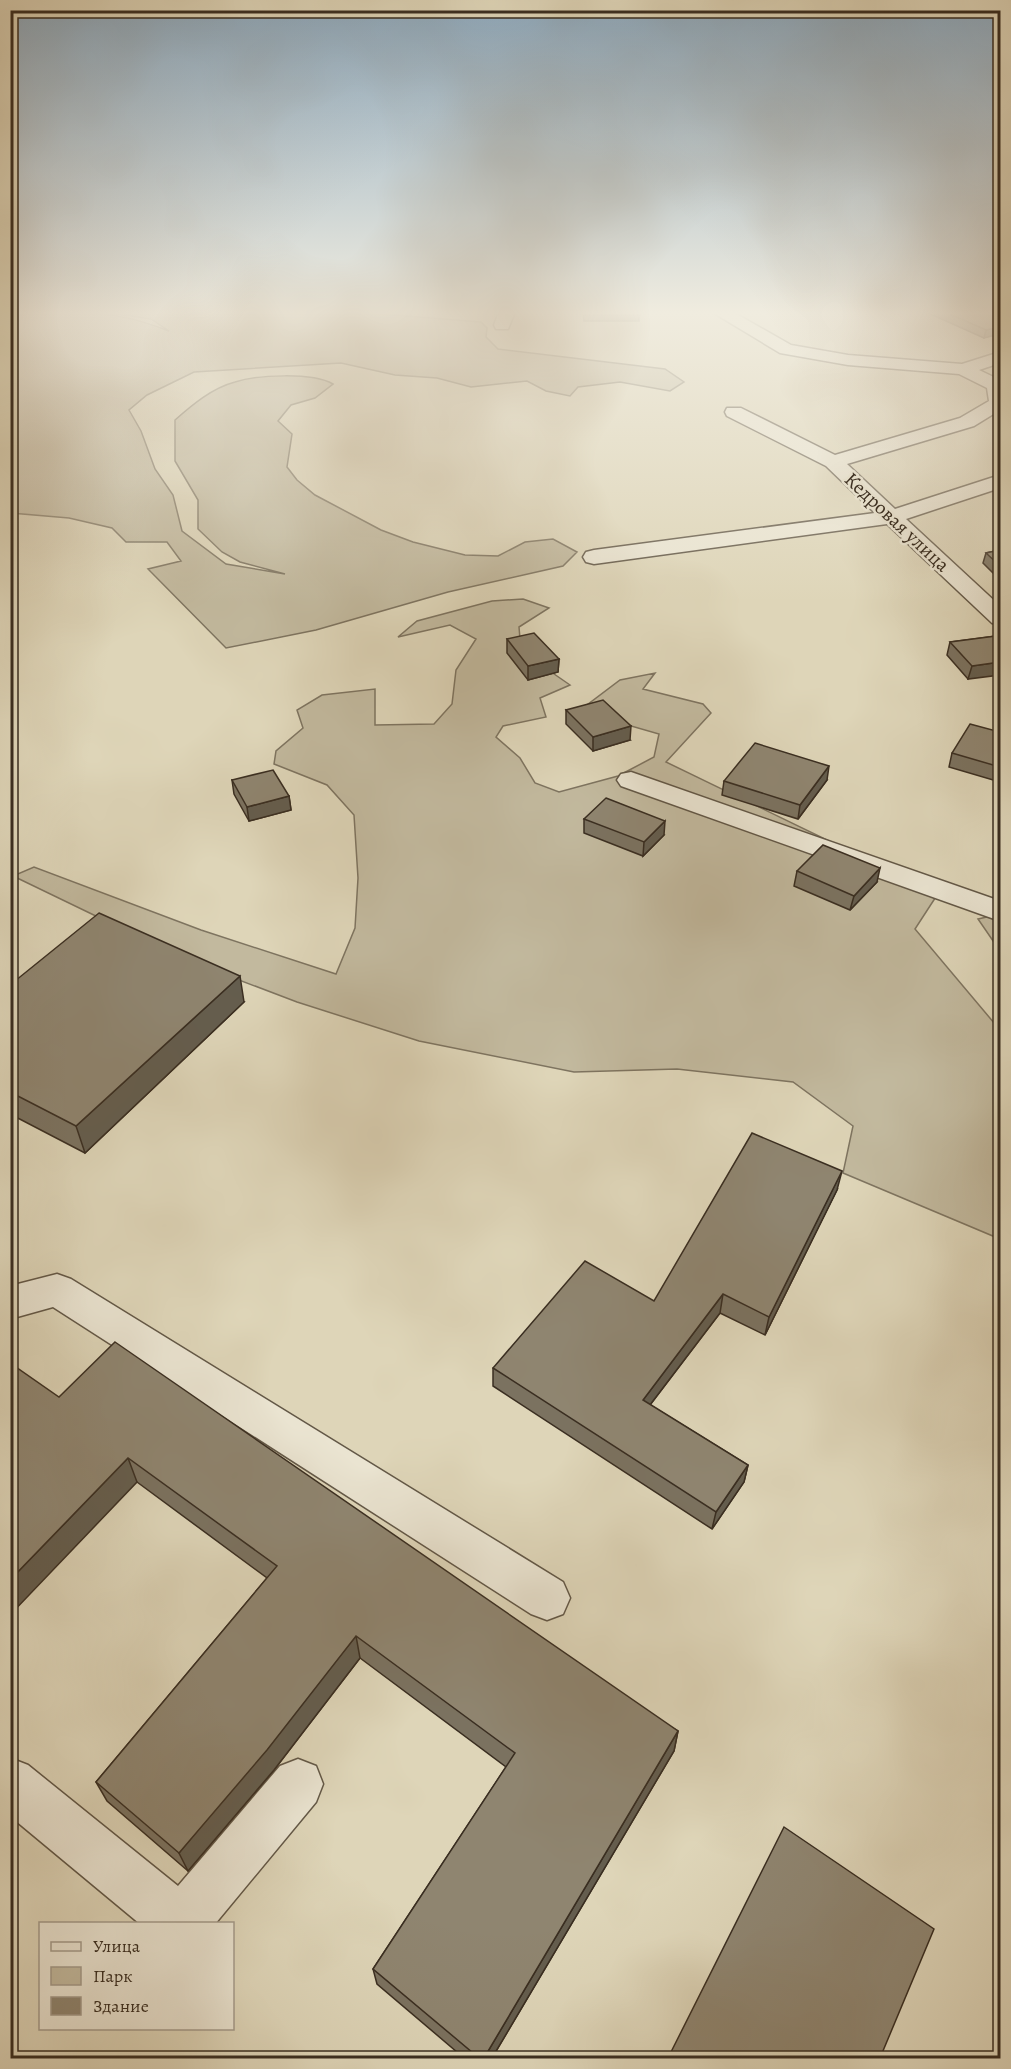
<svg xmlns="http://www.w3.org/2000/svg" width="1011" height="2069" viewBox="0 0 1011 2069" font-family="Alegreya,serif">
  <rect width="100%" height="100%" fill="#ded5b8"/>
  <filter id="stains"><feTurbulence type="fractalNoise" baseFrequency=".00333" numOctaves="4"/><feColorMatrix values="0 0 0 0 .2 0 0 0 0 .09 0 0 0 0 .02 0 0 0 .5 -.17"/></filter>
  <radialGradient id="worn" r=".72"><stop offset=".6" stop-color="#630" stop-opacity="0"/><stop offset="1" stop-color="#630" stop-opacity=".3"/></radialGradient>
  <!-- green -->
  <path fill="#c2b99e" stroke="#7e7460" stroke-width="1.5" d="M 64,312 C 105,312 130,316 169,331 L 151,319 L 106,312 L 356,312 L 481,322 L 487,328 L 486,337 L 498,349 L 665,369 L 684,382 L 670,391 L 620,382 L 578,387 L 570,396 L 546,391 L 527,381 L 471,387 L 437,378 L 395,375 L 341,363 L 194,372 L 147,395 L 129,410 L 141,431 L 155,469 L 173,495 L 182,531 L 226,564 L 285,574 L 240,562 L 222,552 L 198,529 L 198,500 L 175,461 L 175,420 C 192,405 212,388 235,382 C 257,375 312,372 333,384 L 315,398 L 291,405 L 278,421 L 292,434 L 287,467 L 297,480 L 315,495 L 381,530 L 413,542 L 465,555 L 498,556 L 525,542 L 553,539 L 577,552 L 563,566 L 448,592 L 316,630 L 226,648 L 148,569 L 181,561 L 167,542 L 126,542 L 112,528 L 69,518 L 11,513 L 11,315 Z
    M 523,599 L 549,608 L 519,627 L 521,651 L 570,685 L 540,698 L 546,717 L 503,726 L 496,737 L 520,758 L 535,783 L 559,792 L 618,776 L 654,757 L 659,734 L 579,711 L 620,680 L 655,673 L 643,689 L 703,704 L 711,713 L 666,762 L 860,856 L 941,889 L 915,929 L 1000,1030 L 1000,1239 L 843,1173 L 853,1126 L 793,1082 L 677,1069 L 574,1072 L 419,1041 L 297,1002 L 189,961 L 13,876 L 34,867 L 201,930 L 336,974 L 355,928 L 358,878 L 354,815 L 327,785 L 274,764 L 276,751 L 303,728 L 297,710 L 322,695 L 375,689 L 375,725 L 434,724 L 452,704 L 456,670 L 476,639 L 450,625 L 398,637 L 417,621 L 492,601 Z
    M 1000,914 L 1000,951 L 978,919 Z"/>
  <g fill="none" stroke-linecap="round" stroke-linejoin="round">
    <!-- minor casing -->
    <g stroke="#635847" stroke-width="3">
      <path id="minor" d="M 499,312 L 515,312 L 508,329 L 496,329 L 494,325 Z
        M 712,312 L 733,312 L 791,345 L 848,355 L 962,364 L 1000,352 L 1000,363 L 979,370 L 1000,380 L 1000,410 L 974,426 L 847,464 L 895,509 L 1000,475 L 1000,488 L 906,519 L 1000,606 L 1000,625 L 992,623 L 887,524 L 594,564 L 586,562 L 583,557 L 586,552 L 594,550 L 875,513 L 826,466 L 727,416 L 725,412 L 727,408 L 741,408 L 835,455 L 960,418 L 989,401 L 987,388 L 959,374 L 848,365 L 780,353 Z
        M 631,772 L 1000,901 L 1000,921 L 621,786 L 617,780 L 621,774 Z
        M 57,1274 L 71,1279 L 563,1582 L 570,1598 L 563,1614 L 547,1620 L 531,1614 L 53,1307 L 10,1319 L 10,1286 Z
        M 10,1758 L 28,1765 L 178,1886 L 280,1766 L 298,1759 L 316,1766 L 323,1784 L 316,1802 L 215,1924 L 140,1924 L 10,1816 Z"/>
    </g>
    <!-- minor -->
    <use href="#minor" fill="#eae4d1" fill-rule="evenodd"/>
  </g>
  <!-- wall -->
  <path fill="#7b7260" stroke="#3a2e21" stroke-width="1.5" d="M 583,312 L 636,312 L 639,315 L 639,321 L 584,321 Z
    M 926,312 L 1000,312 L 984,338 Z
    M 1000,550 L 1000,580 L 983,563 L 986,553 Z
    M 996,636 L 968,679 L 947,655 L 950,642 Z
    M 507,639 L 559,659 L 558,672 L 528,680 L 507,653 Z
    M 566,710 L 630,740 L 593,751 L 566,724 Z
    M 1000,732 L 1000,782 L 949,767 L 952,753 Z
    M 232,780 L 289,796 L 291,810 L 249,821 L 234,794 Z
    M 827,780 L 798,819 L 722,795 L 724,781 Z
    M 584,819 L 664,835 L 643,856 L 584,833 Z
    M 797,871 L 877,882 L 850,910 L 794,886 Z
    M 10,985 L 244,1002 L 85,1153 L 10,1114 Z
    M 837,1190 L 765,1335 L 720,1313 L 650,1405 L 748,1465 L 744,1482 L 712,1529 L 493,1386 L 493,1368 L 654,1301 Z
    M 59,1397 L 678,1731 L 674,1751 L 492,2058 L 464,2058 L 377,1984 L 373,1969 L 506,1767 L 360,1658 L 274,1770 L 188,1871 L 107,1801 L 96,1782 L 267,1578 L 137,1482 Z"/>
  <!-- shaded-wall -->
  <path fill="#645d4e" stroke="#3a2e21" stroke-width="1.5" d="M 1000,327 L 1000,334 L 984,338 L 986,330 Z
    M 559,659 L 558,672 L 528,680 L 528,666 Z
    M 1000,662 L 1000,675 L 968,679 L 972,666 Z
    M 631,726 L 630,740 L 593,751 L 593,737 Z
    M 829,766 L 827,780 L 798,819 L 800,805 Z
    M 289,796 L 291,810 L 249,821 L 247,807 Z
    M 665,821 L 664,835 L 643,856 L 644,842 Z
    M 880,868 L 877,882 L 850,910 L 854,896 Z
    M 240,976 L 244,1002 L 85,1153 L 76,1126 Z
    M 842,1171 L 837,1190 L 765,1335 L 769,1317 Z
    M 723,1294 L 720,1313 L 640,1418 L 643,1400 Z
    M 128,1458 L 137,1482 L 10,1615 L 10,1580 Z
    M 748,1465 L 744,1482 L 712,1529 L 716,1512 Z
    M 356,1636 L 360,1658 L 274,1770 L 188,1871 L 179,1853 Z
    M 678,1731 L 674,1751 L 492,2058 L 484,2058 Z"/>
  <!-- building -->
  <path fill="#8f8570" stroke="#3a2e21" stroke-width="1.5" d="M 584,312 L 636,312 L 639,315 L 584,315 Z
    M 945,312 L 1000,312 L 1000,327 L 986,330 Z
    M 1000,550 L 1000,566 L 986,553 Z
    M 534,633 L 559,659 L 528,666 L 507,639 Z
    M 996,636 L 1000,640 L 1000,662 L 972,666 L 950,642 Z
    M 603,700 L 631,726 L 593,737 L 566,710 Z
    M 970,724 L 1000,732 L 1000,767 L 952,753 Z
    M 755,743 L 829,766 L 800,805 L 724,781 Z
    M 273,770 L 289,796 L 247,807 L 232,780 Z
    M 606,798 L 665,821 L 644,842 L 584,819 Z
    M 823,845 L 880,868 L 854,896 L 797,871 Z
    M 99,913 L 240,976 L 76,1126 L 10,1092 L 10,985 Z
    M 752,1133 L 842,1171 L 769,1317 L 723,1294 L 643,1400 L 748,1465 L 716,1512 L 493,1368 L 585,1261 L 654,1301 Z
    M 115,1342 L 678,1731 L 484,2058 L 479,2058 L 373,1969 L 515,1753 L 356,1636 L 267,1750 L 179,1853 L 96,1782 L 277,1566 L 128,1458 L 10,1580 L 10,1363 L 59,1397 Z
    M 784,1827 L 934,1929 L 880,2058 L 668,2058 Z"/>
  <!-- sky -->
  <linearGradient id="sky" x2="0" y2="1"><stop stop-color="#8daac0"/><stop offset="0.52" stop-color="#f0ecdf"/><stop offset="1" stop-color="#f0ecdf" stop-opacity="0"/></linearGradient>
  <rect width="1011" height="602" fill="url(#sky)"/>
  <g text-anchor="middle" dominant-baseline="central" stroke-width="5" stroke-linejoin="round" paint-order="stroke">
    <!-- far-street labels -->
    <g font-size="20" fill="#3a2e21" stroke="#eae4d1">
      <text transform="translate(897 522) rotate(43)">Кедровая улица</text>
    </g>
  </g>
  <!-- margin -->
  <rect width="1011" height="2069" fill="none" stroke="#ded5b8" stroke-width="36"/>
  <rect x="12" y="12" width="987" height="2045" fill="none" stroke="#3a2e21" stroke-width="3"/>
  <rect x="18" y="18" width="975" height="2033" fill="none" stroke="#3a2e21" stroke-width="1.5"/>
  <!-- legend -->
  <rect x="39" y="1922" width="195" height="108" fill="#eae4d1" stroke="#a49b8b" stroke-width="1.5"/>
  <rect x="51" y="1942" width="30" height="9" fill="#eae4d1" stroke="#a49b8b" stroke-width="1.5"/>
  <text x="93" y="1952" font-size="18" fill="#3a2e21">Улица</text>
  <rect x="51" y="1967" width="30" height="18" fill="#c2b99e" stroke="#a49b8b" stroke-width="1.5"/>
  <text x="93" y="1982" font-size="18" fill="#3a2e21">Парк</text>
  <rect x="51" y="1997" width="30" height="18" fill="#8f8570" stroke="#a49b8b" stroke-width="1.5"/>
  <text x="93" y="2012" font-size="18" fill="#3a2e21">Здание</text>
  <rect width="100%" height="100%" filter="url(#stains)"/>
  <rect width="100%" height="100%" fill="url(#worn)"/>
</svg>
